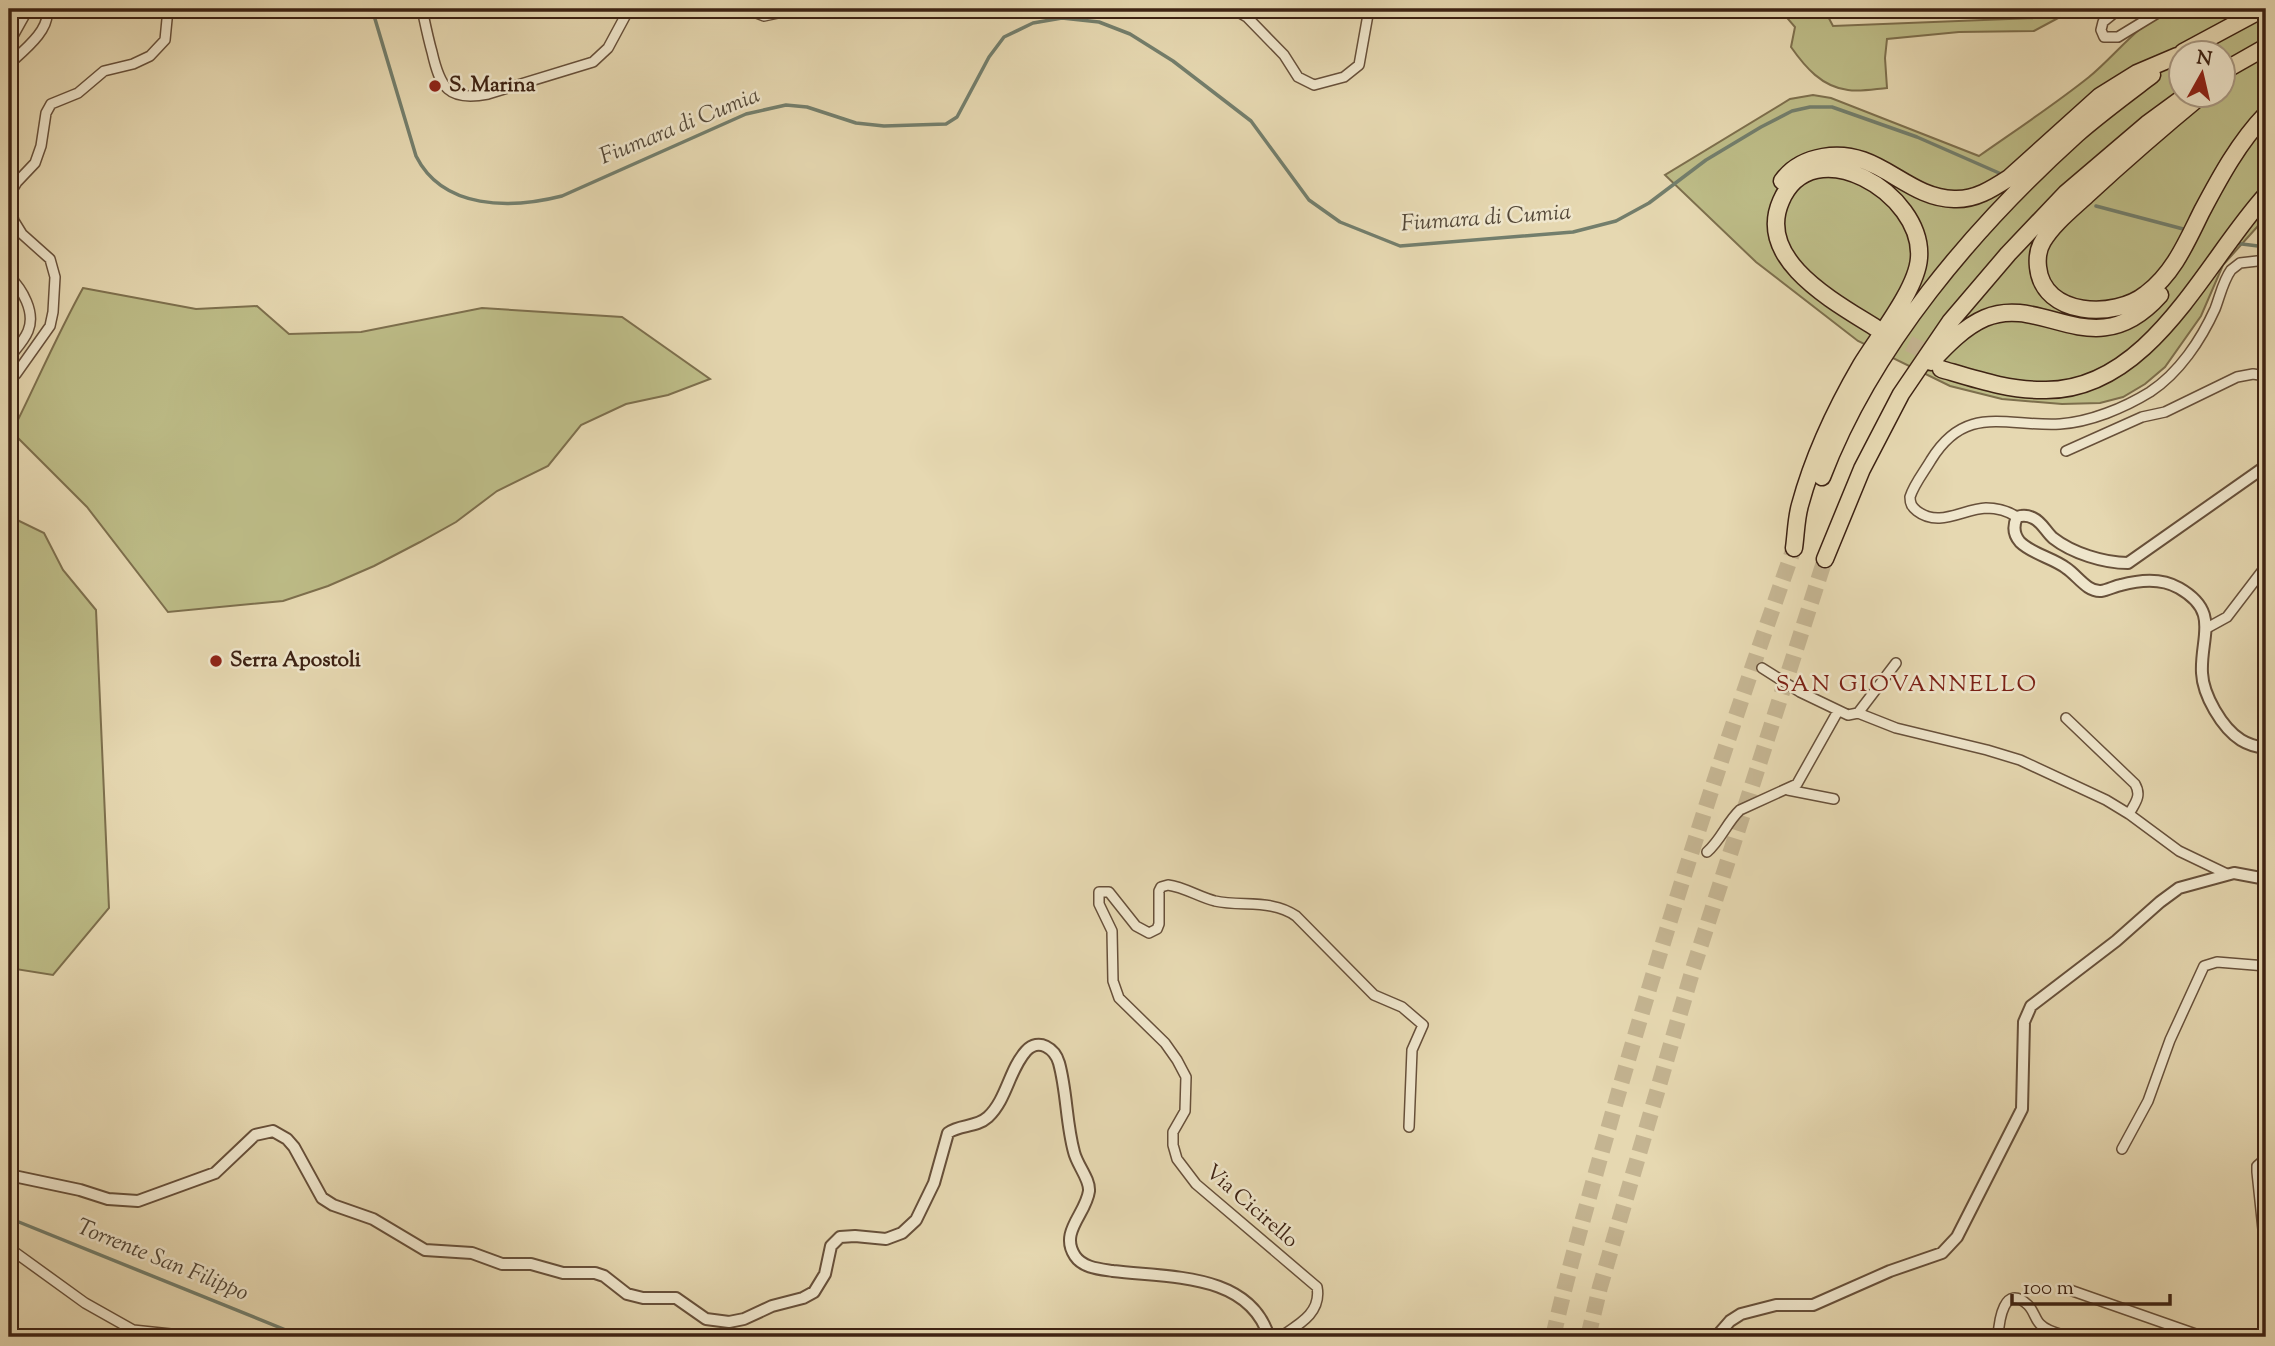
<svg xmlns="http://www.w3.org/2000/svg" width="2275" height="1346" viewBox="0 0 2275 1346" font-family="'Sorts Mill Goudy',serif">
  <rect width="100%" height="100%" fill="#e6d8b1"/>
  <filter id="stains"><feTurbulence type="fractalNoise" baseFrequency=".00286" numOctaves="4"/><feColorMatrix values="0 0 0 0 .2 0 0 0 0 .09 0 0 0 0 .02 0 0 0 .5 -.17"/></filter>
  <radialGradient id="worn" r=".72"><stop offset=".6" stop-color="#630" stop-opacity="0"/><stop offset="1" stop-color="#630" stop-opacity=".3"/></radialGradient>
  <!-- green -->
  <path fill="#bdbc87" stroke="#7d6f4d" stroke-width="2" fill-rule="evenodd" d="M 1771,9 L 1824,9 L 1833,26 L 2060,17 L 2034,31 L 1959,32 L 1887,39 L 1885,58 L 1887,88 C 1875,89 1860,92 1848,90 C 1822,87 1805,67 1791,47 L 1795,27 L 1783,13 Z
    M 2172,9 L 2236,9 L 2266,19 L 2266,217 L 2223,265 L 2201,316 L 2165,367 L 2145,384 L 2123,397 L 2100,403 L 2062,404 L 2002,399 L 1950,386 L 1858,341 L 1756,262 L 1665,175 L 1790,99 L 1813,95 L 1831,98 L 1979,156 C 2016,130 2054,105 2089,77 C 2116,55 2139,22 2172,9 ZM 2180,52 L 2222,52 L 2222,94 L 2180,94 Z
    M 83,288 L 196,309 L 257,306 L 289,334 L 361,332 L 482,308 L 622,317 L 710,379 L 668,395 L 626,404 L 581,425 L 548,466 L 497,491 L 456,522 L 420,542 L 374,566 L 328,586 L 283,601 L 168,612 L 87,507 L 12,432 C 36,384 57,335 83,288 Z
    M 9,516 L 44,533 L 63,570 L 96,610 L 109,908 L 53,975 L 9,968 Z"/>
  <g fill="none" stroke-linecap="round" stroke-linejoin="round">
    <!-- stream -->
    <path stroke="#737e6c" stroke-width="3.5" d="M 372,9 L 416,156 C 443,210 511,209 562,196 L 746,114 L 786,105 L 807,107 L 856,123 L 884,126 L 946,124 L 957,117 L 989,57 L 1004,37 L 1033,23 L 1062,18 L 1099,22 L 1130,34 L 1173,61 L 1251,121 L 1309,200 L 1340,222 L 1400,246 L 1573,232 L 1616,221 L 1649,203 L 1706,160 L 1761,127 L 1792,111 L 1810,107 L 1832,107 L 1917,137 L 1999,173
      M 2096,206 L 2187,230
      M 2234,243 L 2266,247
      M 9,1218 L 303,1337"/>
    <!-- motorway-tunnel -->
    <path stroke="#c4b491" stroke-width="16" stroke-dasharray="16 8" stroke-linecap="butt" d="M 1887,333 L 1947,362
      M 1553,1337 C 1570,1262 1592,1187 1613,1112 C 1667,922 1728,734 1794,548
      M 1588,1337 L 1600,1287 L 1693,969 L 1825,559"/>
    <!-- minor casing -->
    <g stroke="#67503a" stroke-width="12">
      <path id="minor" d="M 422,9 C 425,23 428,38 432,52 C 440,87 448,102 488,94 L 593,62 L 608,48 L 629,9
        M 746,9 L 764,16 L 797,9
        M 1233,9 L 1247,17 L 1284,55 L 1298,77 L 1314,85 L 1344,77 L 1359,65 L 1369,9
        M 2119,9 L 2103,22 L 2101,30 L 2104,37 L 2118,37 L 2164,9
        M 9,43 L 28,9
        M 9,64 C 22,52 53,28 46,9
        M 9,276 C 22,289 36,312 28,331 C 24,341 15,350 9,358
        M 9,379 L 16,374 L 50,326 L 53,312 L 55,277 L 50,259 L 22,234 L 14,221 L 10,208 L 11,192 L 17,182 L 35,163 L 41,146 L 46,113 L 51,104 L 78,93 L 104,71 L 133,64 L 150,56 L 165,40 L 168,9
        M 2066,451 L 2142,417 L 2165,412 L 2237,377 L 2253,374 L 2266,376
        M 2017,517 C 2008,511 1997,508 1986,508 C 1963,509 1939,528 1917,511 C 1912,507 1910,504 1910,497 C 1914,484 1924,472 1931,460 C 1966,403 2006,427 2060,424 C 2090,422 2124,408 2150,392 C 2179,373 2201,340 2215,309 C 2220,296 2223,281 2231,270 L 2240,263 L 2266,260
        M 2207,628 L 2227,617 L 2266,566
        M 1762,668 L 1800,692 L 1848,715 L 1858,713 L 1896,728 L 1987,750 L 2020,760 L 2106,800 L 2129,814 L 2179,851 L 2227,874
        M 1858,713 L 1896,663
        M 2066,718 L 2135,784 C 2142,796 2135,803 2129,814
        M 1788,790 L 1834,799
        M 1707,852 C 1721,840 1727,822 1740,810 L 1797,784 L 1838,711
        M 2122,1149 L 2148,1101 L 2170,1040 L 2204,966 L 2217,962 L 2266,966
        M 2266,1158 L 2257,1166 L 2257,1172 L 2266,1258
        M 9,1248 L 85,1303 L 133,1330 L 199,1337
        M 2067,1289 L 2204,1337
        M 1280,1337 C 1298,1325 1322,1313 1317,1287 L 1196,1184 L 1177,1159 L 1173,1145 L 1173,1132 L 1185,1111 L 1186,1077 L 1177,1060 L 1165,1043 L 1119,998 L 1113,981 L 1112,931 L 1099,904 L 1099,892 L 1109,892 L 1136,926 L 1149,933 L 1157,929 L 1159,924 L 1159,891 L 1161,887 L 1168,885 C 1184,887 1199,897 1215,901 C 1242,907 1272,899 1296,916 L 1374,995 L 1402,1007 L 1423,1025 L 1412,1050 L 1409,1127
        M 1998,1337 C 1999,1321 2004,1282 2028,1305 C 2034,1311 2035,1319 2040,1324 C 2047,1332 2061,1334 2070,1337"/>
    </g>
    <!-- tertiary casing -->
    <g stroke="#67503a" stroke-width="14">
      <path id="tertiary" d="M 2266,466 L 2128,563 C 2104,563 2072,553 2053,538 C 2046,532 2042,522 2033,518 C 2027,515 2023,515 2017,517 C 2013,526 2013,534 2020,542 C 2032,554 2053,558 2066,568 C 2077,575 2087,592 2101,591 C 2108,590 2115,586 2121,585 C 2139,580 2162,578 2179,588 C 2221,612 2200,637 2202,673 C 2203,695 2222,728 2241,740 C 2249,745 2257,747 2266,748
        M 9,1175 L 80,1190 L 108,1199 L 138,1201 L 215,1173 L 255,1135 L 273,1131 L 287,1139 L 294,1147 L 322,1198 L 333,1205 L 373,1219 L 425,1250 L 472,1253 L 502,1264 L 531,1264 L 563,1273 L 595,1273 L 604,1276 L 627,1294 L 643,1298 L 676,1298 L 706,1319 L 729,1322 L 744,1319 L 772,1306 L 803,1298 L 814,1292 L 825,1274 L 831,1246 L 840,1237 L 855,1236 L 886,1239 L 902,1233 L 916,1220 L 934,1183 L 948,1133 C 960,1124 976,1128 988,1117 C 1007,1099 1009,1070 1026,1051 C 1039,1037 1055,1049 1059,1063 C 1067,1092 1066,1123 1074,1152 C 1077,1165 1090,1179 1089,1191 C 1086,1214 1059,1232 1075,1256 C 1083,1268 1100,1269 1113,1271 C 1168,1278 1249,1272 1269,1337
        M 1716,1337 L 1730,1321 L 1741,1314 L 1776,1305 L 1813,1305 L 1890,1271 L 1942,1253 L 1957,1237 L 2022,1109 L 2024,1022 L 2031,1006 L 2116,941 L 2160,902 L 2179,888 L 2234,873 L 2266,879"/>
    </g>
    <!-- motorway casing -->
    <g stroke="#3d2213" stroke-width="19">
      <path id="motorway" d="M 2183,52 L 2263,9
        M 2222,72 L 2266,47
        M 2203,94 C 2163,127 2125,160 2087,195 C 2072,209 2053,224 2043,241 C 2038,249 2037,258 2038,267 C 2043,317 2115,319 2146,294 C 2174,273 2187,241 2202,211 C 2220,177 2239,142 2266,114
        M 1782,181 C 1792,167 1806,160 1823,157 C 1878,147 1905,198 1954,199 C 1975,200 1992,189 2009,178 L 2100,96 L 2137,73 L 2177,56
        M 1931,362 C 1946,346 1964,327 1985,318 C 2043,293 2095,368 2160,295
        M 1941,369 C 1975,379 2010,391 2046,390 C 2150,390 2205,262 2266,195
        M 1822,477 C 1872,346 1974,227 2077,134 C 2101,113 2127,94 2152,75
        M 1794,548 C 1796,534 1796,519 1800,505 C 1813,457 1836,408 1861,365 C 1878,337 1917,289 1919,258 C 1924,193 1812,128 1781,201 C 1755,260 1835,302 1876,328
        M 1825,559 L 1862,469 L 1901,394 L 1950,322 L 2008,254 L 2066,193 L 2147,124 L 2188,94"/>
    </g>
    <!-- minor -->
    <use href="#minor" stroke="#efe6cc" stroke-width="9"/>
    <!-- tertiary -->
    <use href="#tertiary" stroke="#efe6cc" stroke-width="10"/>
    <!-- motorway -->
    <use href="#motorway" stroke="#e6d8b1" stroke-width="16"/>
  </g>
  <!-- markers -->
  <g fill="#8f2418" stroke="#efe6cc" stroke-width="2.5">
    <circle cx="435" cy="86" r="7"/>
    <circle cx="216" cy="661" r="7"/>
  </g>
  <g text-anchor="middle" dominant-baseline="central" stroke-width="5" stroke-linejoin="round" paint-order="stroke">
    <!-- poi labels -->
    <g font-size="21" font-weight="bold" fill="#3d2213" stroke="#efe6cc" text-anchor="start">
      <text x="449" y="86">S. Marina</text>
      <text x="230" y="661">Serra Apostoli</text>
    </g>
    <!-- street labels -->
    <g font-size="21" fill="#3d2213" stroke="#efe6cc">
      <text transform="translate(1251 1207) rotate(41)">Via Cicirello</text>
    </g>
    <!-- water labels -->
    <g font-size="23" font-style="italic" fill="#544838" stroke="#efe6cc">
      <text transform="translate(680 127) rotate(-22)">Fiumara di Cumia</text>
      <text transform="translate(1486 219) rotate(-4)">Fiumara di Cumia</text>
      <text transform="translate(162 1261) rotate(22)">Torrente San Filippo</text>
    </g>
    <!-- neighbourhood labels -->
    <g font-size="23" letter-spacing="2" fill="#7a1f14" stroke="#efe6cc">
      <text x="1907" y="685">SAN GIOVANNELLO</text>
    </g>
  </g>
  <!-- margin -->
  <rect width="2275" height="1346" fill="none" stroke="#e6d8b1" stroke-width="35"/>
  <rect x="10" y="10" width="2254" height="1325" fill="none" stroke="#3d2213" stroke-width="3.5"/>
  <rect x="18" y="18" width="2240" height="1311" fill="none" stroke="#3d2213" stroke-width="2"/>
  <!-- north arrow -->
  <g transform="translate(2202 74) rotate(8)"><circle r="33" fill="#efe6cc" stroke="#a89882" stroke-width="2"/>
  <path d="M0-5L12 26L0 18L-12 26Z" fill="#8f2418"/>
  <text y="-10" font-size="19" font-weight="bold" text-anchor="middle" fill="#3d2213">N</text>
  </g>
  <!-- scale -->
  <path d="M2012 1294v10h158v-10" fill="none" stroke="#3d2213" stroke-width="3.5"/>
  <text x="2023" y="1294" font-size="21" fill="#3d2213" stroke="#efe6cc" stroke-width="5" paint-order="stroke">100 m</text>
  <rect width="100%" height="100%" filter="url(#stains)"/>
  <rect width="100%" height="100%" fill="url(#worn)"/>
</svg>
